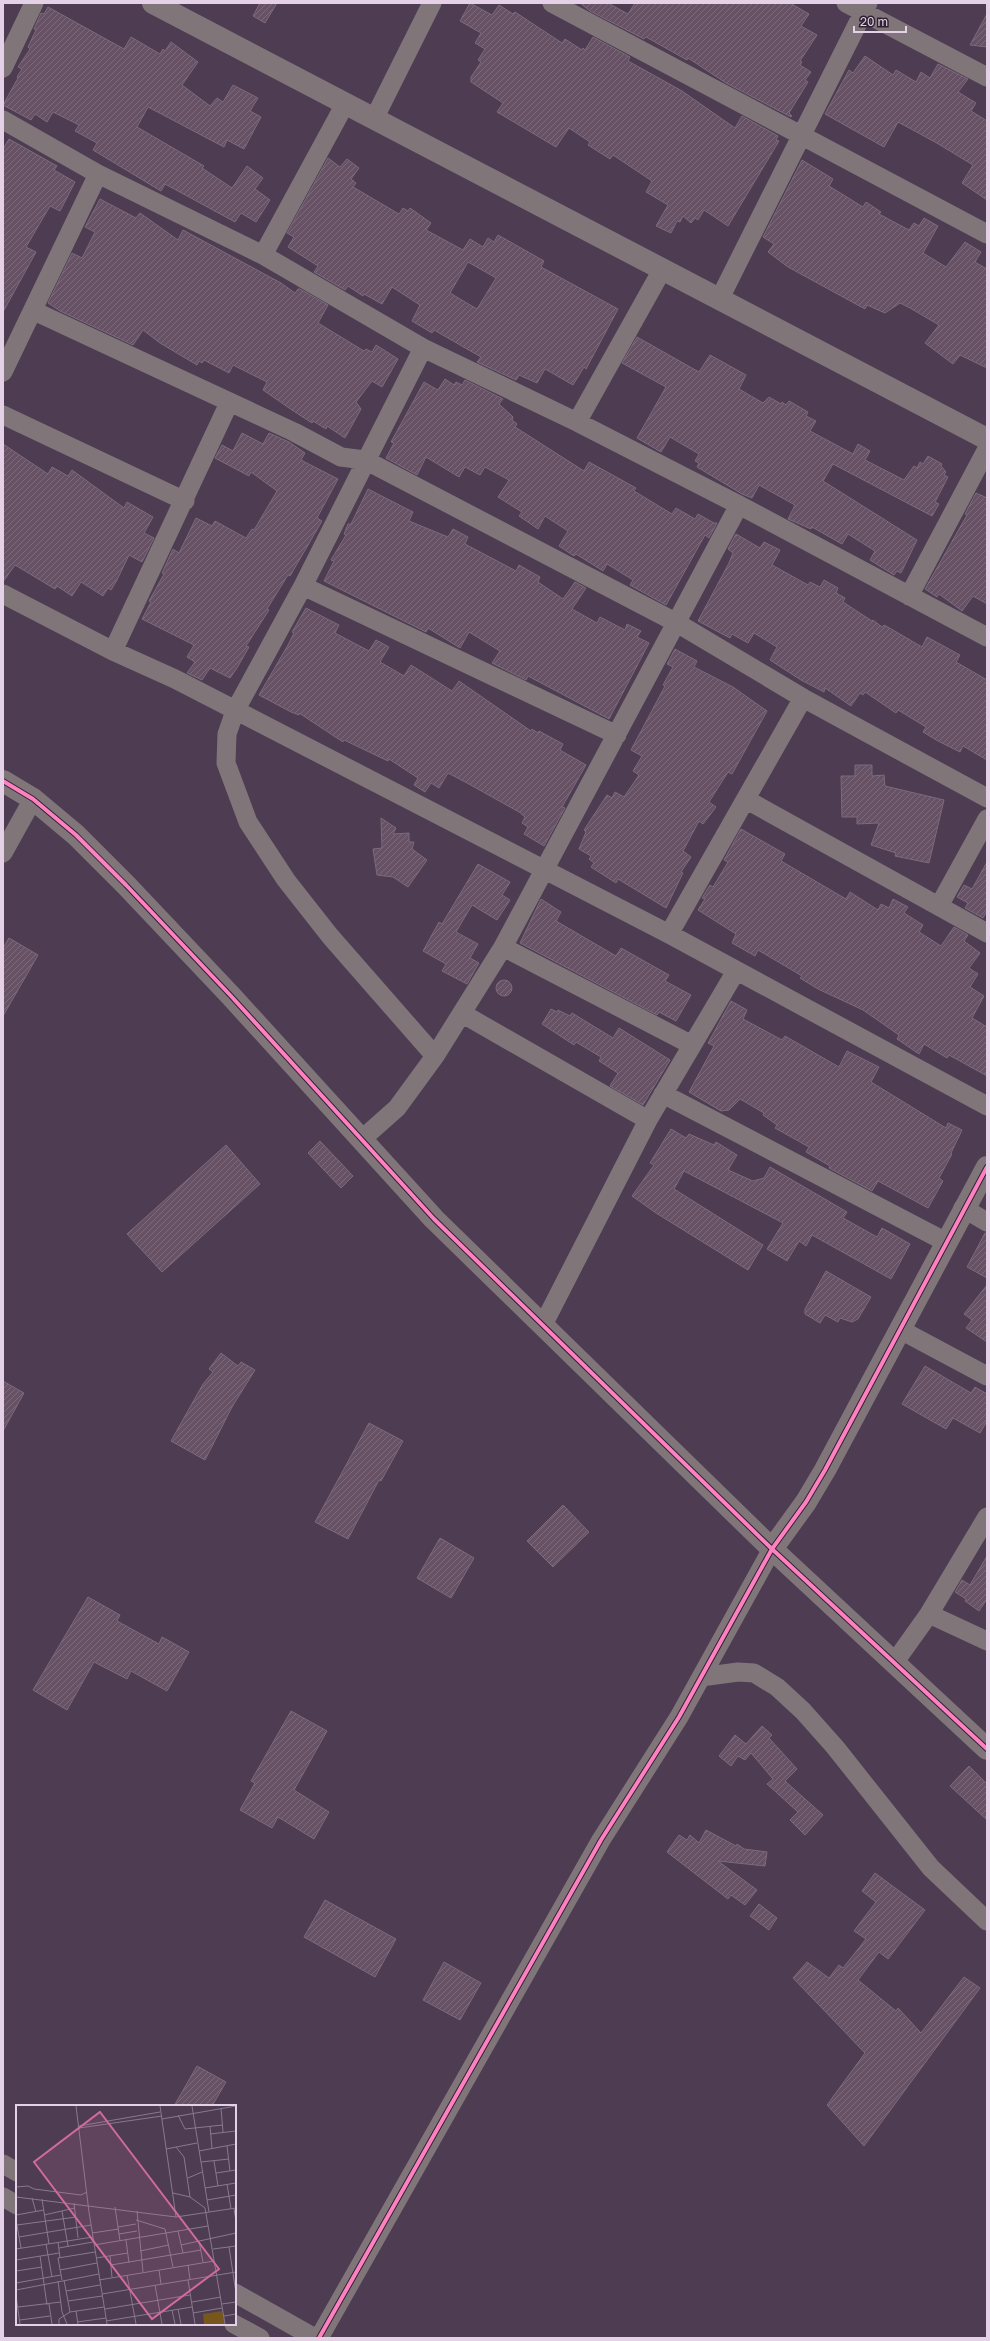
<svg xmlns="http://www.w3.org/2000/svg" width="990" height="2341" viewBox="0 0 990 2341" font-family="'Golos Text',sans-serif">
  <defs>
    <pattern id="building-hatch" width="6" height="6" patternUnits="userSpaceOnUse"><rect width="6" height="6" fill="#675165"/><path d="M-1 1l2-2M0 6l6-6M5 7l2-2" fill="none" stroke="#7d697b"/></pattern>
  </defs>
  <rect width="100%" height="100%" fill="#4d3c52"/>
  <!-- building -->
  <path fill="url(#building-hatch)" stroke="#7b6b7b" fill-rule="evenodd" d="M 260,3 L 277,3 L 265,23 L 253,16 Z
    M 470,3 L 492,15 L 499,5 L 513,14 L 515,12 L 562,43 L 565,39 L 582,50 L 583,48 L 585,50 L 593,37 L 630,57 L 628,61 L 682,91 L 735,128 L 742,116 L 778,136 L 776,140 L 779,141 L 728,226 L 704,210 L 698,220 L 695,218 L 691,223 L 683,216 L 680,222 L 677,221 L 671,233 L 656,226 L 668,205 L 646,192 L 652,181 L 613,155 L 610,159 L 588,145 L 590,142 L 569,128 L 556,147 L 497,112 L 503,103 L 471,82 L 471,77 L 481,62 L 478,60 L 485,49 L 475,43 L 481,33 L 460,21 Z
    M 580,3 L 608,3 L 628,14 L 635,3 L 790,3 L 809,14 L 801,26 L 817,35 L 800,61 L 802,62 L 800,65 L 811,72 L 805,80 L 808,82 L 789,113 L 792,116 L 791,117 L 726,83 L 688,58 L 687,60 L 646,37 L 644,39 L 590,11 Z
    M 48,7 L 124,49 L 131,37 L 160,54 L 163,49 L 165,51 L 171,42 L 198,62 L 182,85 L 210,106 L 217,98 L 223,102 L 233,85 L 258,98 L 250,111 L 261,117 L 244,149 L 227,140 L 224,147 L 148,107 L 137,127 L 204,166 L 202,168 L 232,188 L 247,166 L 263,178 L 255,189 L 270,200 L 256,222 L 241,213 L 235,222 L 165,184 L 161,191 L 93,150 L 97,143 L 75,131 L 79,125 L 53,112 L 47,122 L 35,114 L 31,120 L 3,105 L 18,78 L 17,77 L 22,69 L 18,67 L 30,49 L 28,47 L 36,30 L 34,29 L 41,13 L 44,14 Z
    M 987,14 L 987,47 L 970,45 Z
    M 865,56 L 893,75 L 896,70 L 916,82 L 921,72 L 930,78 L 938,64 L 968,79 L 958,92 L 976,103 L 971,111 L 987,121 L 987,200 L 962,183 L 973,165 L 935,142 L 898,122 L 884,147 L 825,114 L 849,70 L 853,73 Z
    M 9,139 L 57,166 L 54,170 L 75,182 L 60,211 L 50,206 L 26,247 L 36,252 L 3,312 L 3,149 Z
    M 328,158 L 340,167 L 347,159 L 359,168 L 351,179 L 356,183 L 353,187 L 399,214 L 403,208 L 408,211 L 410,208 L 431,223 L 426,230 L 463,250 L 470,239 L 483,247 L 488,238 L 494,242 L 498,235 L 544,261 L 541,267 L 618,309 L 586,369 L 584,367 L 573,385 L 545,369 L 537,383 L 519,375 L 516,380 L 477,362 L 481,357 L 434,330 L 432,333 L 412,321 L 420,305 L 392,287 L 382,304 L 364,294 L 363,296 L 348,286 L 345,290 L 314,272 L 318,266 L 288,247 L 294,237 L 287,233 ZM 468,262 L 496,278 L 477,309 L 450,293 Z
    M 802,160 L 833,179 L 829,186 L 863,207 L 866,202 L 881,212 L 879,214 L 909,230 L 914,223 L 919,226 L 924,218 L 938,226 L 923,253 L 946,267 L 965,242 L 981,252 L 975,262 L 987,269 L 987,368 L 960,355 L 953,364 L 925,343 L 939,325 L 910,308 L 900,303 L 885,313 L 867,305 L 865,309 L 788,267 L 768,252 L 774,244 L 763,237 Z
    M 100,199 L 136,218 L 140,213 L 178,240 L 183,230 L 281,283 L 295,293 L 298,289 L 300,289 L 328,305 L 318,323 L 364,351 L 366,349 L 372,352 L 376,345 L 398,359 L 382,387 L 372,381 L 356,402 L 361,409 L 345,438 L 327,426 L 326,429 L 313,421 L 312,423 L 292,410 L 263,390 L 267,382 L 233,365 L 229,373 L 204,360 L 202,363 L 199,361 L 197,365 L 160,343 L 143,330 L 133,345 L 60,311 L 48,303 L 72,253 L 82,258 L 95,232 L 85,227 Z
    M 637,337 L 699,372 L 710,355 L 746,375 L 739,389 L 763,403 L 769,397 L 781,404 L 782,402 L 786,405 L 789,401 L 808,412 L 806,416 L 816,421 L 810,431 L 853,454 L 858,444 L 870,451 L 865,460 L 904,480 L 914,466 L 917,468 L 920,462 L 923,464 L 928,456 L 942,464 L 941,466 L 946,472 L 944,475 L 948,477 L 935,502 L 939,504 L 932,516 L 833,464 L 823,481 L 917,540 L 901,573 L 897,571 L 894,575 L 870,560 L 875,551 L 848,534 L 842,544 L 812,527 L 811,529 L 788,519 L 795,505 L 759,485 L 752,498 L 742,494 L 697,467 L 699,463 L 695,461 L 699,454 L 670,437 L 661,452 L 637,438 L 666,387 L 622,363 Z
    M 445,379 L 454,385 L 456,382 L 462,385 L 465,380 L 503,399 L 499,404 L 513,417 L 512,420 L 517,424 L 515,427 L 584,471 L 589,462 L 636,488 L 634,491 L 672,514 L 676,508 L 695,519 L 698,514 L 714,523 L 717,523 L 709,538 L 705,535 L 666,605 L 630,585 L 633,580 L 607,564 L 603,571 L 576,554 L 574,556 L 559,546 L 568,531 L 545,516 L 538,529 L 519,516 L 522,512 L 498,497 L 509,480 L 485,467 L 480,475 L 465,467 L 459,477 L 426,457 L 417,475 L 386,458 L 394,443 L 391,442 L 424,382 L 438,390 Z
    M 242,433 L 263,444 L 269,433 L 289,442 L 305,453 L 301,460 L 338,479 L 317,518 L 322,521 L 290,576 L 288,575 L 267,609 L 269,610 L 246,646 L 249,647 L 237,668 L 230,678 L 210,668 L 202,680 L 187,673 L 195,662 L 187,657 L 194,645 L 142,619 L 151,602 L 149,601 L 164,574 L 162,573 L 173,549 L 179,553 L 196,518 L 212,526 L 215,521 L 246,538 L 252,529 L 254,530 L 277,491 L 251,472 L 249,476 L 215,458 L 222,445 L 233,451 Z
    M 3,444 L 48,474 L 52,467 L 68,476 L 72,470 L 124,508 L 127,502 L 153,517 L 144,533 L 154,538 L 142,562 L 129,555 L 117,580 L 111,590 L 108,588 L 103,596 L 81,582 L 72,596 L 57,586 L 55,589 L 15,565 L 3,582 Z
    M 368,489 L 413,512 L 409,521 L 448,537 L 453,529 L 468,537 L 465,544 L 516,571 L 519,565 L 540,577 L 538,582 L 563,599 L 575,582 L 586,588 L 572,609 L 597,623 L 600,617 L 625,630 L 627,624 L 641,631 L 637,637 L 649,643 L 609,719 L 528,676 L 526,680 L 492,663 L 500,651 L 469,632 L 460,648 L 428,628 L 426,632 L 324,581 L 334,561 L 331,560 L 346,535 L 344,534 L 348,524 L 351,524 Z
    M 976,493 L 987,498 L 987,604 L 973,596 L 962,611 L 939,594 L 937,597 L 925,589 L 967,515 L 965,514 Z
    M 736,534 L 760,548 L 764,542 L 780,550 L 772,565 L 808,585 L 810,582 L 820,587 L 824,580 L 838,588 L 836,593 L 845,598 L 843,602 L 872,621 L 873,620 L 882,627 L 884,625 L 893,630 L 922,647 L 927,637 L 960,655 L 956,662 L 987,680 L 987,760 L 963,746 L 960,752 L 938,741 L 923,732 L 926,727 L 898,710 L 896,713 L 865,692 L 863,695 L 860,693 L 851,706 L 825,688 L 824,692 L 801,680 L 770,660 L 777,647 L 754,633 L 748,643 L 732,634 L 730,638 L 698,621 L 729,563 L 733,553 L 728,549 Z
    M 306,608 L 339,625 L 335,633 L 369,651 L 376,640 L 389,647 L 380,662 L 404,676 L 411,665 L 452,691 L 459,681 L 531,731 L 532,729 L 538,733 L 539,731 L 563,744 L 560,750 L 586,765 L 562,807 L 565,808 L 544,846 L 524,834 L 528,827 L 522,823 L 525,817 L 519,812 L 467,783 L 448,773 L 439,788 L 431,783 L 425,792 L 414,785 L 418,778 L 389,759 L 388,761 L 344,740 L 343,742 L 299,713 L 299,715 L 291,712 L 259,695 L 288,645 L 294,633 L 292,632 Z
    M 675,649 L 697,661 L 694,667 L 733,687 L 767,711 L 732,774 L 728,772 L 709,802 L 716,807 L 703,824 L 699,821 L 683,851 L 691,857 L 681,872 L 683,873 L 666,908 L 618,879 L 616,883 L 591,867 L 594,863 L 589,859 L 591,856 L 579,849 L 586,832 L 584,830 L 607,795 L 612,798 L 615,792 L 624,797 L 639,775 L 633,771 L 642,756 L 631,750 L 665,686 L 663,685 L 673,667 L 667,664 Z
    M 855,765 L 872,765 L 872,776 L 884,775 L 885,786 L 944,800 L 929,863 L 895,856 L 896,853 L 871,845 L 879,823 L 857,824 L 857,817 L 842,817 L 841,776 L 855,776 Z
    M 381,818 L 396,828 L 393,834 L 409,833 L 409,842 L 414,842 L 412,849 L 427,860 L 408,887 L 393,877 L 377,875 L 373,849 L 382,848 Z
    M 741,829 L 785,854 L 781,861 L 846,899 L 850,892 L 878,910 L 881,904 L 889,908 L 893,899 L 908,907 L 904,913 L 923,925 L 919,932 L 941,946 L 954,927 L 968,935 L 964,941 L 980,953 L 969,968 L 978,974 L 970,987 L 984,996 L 972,1018 L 987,1027 L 987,1076 L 949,1055 L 947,1058 L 924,1044 L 919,1054 L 897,1039 L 899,1035 L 863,1010 L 818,989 L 800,978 L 802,976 L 758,950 L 755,956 L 732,943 L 736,934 L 698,910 L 705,899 L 702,898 L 710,885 L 713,887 L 728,862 L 724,860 Z
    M 987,862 L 987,911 L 983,918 L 965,908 L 968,903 L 957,897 L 964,885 L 972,889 Z
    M 478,864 L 510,882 L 502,895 L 510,900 L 497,920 L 472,905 L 456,932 L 478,944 L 470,958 L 479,963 L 467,984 L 442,971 L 446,964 L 423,951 L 439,922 L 442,924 Z
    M 541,899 L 561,912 L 556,921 L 616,956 L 621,948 L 669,975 L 665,981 L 691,995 L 676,1021 L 659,1012 L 657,1015 L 520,943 Z
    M 9,938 L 38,955 L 3,1016 L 3,948 Z
    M496 988a8 8 0 1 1 16 0a8 8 0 1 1-16 0Z
    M 731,1001 L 747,1010 L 743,1019 L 782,1040 L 785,1036 L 839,1067 L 847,1051 L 879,1067 L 871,1082 L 946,1128 L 948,1123 L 962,1130 L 951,1153 L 952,1154 L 939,1178 L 943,1181 L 928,1208 L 878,1181 L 872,1191 L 829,1168 L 830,1166 L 806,1152 L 809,1147 L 775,1128 L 777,1125 L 763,1115 L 764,1113 L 740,1099 L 729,1110 L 721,1111 L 689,1092 L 714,1046 L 708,1043 Z
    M 551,1009 L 557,1012 L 558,1010 L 570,1016 L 572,1013 L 613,1038 L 619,1028 L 670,1060 L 643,1105 L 610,1086 L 618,1073 L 599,1061 L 601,1057 L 576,1042 L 574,1045 L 542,1024 Z
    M 671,1129 L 686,1138 L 689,1134 L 714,1145 L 716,1142 L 737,1155 L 728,1170 L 753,1181 L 764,1178 L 770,1167 L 847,1212 L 843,1218 L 877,1237 L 882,1228 L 910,1244 L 891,1279 L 812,1235 L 806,1246 L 799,1241 L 787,1261 L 767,1249 L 783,1223 L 684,1171 L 674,1189 L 763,1245 L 748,1270 L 656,1213 L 632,1196 L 654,1165 L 650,1163 Z
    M 320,1141 L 353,1176 L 341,1188 L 308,1153 Z
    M 226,1145 L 260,1184 L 162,1272 L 127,1234 Z
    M 985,1233 L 987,1233 L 987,1278 L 967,1267 Z
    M 826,1271 L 871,1297 L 858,1319 L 852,1322 L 840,1318 L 838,1322 L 825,1315 L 820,1323 L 805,1314 L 805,1309 Z
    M 987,1285 L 987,1342 L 966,1328 L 972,1320 L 964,1314 Z
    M 221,1353 L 238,1366 L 241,1362 L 255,1370 L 232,1407 L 205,1460 L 171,1441 L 203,1384 L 213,1372 L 209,1369 Z
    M 925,1366 L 971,1393 L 975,1387 L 987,1394 L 987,1421 L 980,1433 L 953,1418 L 946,1429 L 902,1404 Z
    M 3,1381 L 24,1393 L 3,1431 Z
    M 369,1423 L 403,1441 L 381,1481 L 379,1480 L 348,1539 L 315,1522 Z
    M 563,1505 L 589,1532 L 553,1567 L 527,1541 Z
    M 440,1538 L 474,1558 L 451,1598 L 417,1578 Z
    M 987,1556 L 987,1599 L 979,1611 L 965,1601 L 966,1599 L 955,1592 L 962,1580 L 970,1585 Z
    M 88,1597 L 120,1615 L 117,1621 L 159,1644 L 162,1637 L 189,1652 L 167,1691 L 131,1671 L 127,1679 L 94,1662 L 67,1710 L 33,1690 Z
    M 291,1711 L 327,1731 L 294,1790 L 329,1812 L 314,1839 L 278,1817 L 272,1828 L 240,1810 L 255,1783 L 251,1781 Z
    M 762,1726 L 772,1735 L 769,1738 L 797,1769 L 785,1781 L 823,1815 L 805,1835 L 790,1820 L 798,1812 L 767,1784 L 773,1779 L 751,1753 L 745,1760 L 738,1756 L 731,1766 L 719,1756 L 735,1735 L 746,1744 Z
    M 969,1766 L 987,1784 L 987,1820 L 950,1786 Z
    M 706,1830 L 736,1846 L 737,1844 L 744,1849 L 767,1852 L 765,1866 L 718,1861 L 757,1890 L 745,1905 L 731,1895 L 728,1899 L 667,1852 L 679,1835 L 687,1840 L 690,1835 L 699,1843 Z
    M 875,1873 L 925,1910 L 888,1959 L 879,1952 L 858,1980 L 896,2011 L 898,2008 L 921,2033 L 964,1977 L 980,1988 L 864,2146 L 827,2105 L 865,2053 L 793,1978 L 807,1962 L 829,1978 L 839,1965 L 843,1968 L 866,1939 L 854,1931 L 876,1902 L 862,1891 Z
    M 325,1900 L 396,1939 L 375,1977 L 304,1937 Z
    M 759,1904 L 777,1918 L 769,1930 L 750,1916 Z
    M 444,1962 L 481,1983 L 460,2020 L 423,2000 Z
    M 197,2066 L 226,2082 L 212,2106 L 174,2106 Z"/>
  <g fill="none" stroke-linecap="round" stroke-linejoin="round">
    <!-- minor -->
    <path stroke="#807679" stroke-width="19" d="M 552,3 L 987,234
      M 846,3 L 987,77
      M 3,68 L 34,3
      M 374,119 L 432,3
      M 3,120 L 98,174 L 263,255 L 423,348 L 577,422 L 739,505 L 987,637
      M 263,255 L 345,104
      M 719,300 L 868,3
      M 34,311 L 294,432 L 341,457 L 365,460 L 677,623 L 803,698 L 987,798
      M 423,348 L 303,586 L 235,711 L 227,734 L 226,763 L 248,822 L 286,880 L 330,936 L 435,1056
      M 3,372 L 98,174
      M 3,415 L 185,501
      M 577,422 L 662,270
      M 303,586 L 617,735
      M 3,594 L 113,651 L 175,679 L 669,934 L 987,1106
      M 909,596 L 987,449
      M 113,651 L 229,403
      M 747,800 L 987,933
      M 3,853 L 33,799
      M 939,906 L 987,819
      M 669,934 L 803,698
      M 503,947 L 692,1045
      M 463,1014 L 648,1120
      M 663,1094 L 946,1242
      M 362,1139 L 397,1108 L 435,1056 L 503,947 L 739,505
      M 963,1208 L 987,1222
      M 543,1325 L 648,1120 L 736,971
      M 899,1329 L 987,1376
      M 929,1614 L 987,1641
      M 894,1663 L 929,1614 L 987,1517
      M 701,1677 L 738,1672 L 754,1673 L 777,1687 L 803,1711 L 835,1747 L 931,1868 L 987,1921
      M 3,2164 L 17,2172
      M 3,2197 L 17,2205
      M 235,2293 L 315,2338
      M 234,2324 L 260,2338
      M 319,2338 L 601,1840 L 679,1717 L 772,1549"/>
    <!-- tertiary -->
    <path stroke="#807679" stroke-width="22" d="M 153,3 L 987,439
      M 3,781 L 33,799 L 76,835 L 126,885 L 231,996 L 434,1219 L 772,1549 L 987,1749
      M 772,1549 L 806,1502 L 825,1470 L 987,1167"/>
    <!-- cycleway casing -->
    <g stroke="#302233" stroke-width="6">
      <path id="cycleway" d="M 3,781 L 33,799 L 76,835 L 126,885 L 231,996 L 434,1219 L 772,1549 L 987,1749
        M 319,2338 L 601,1840 L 679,1717 L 772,1549 L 806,1502 L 825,1470 L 987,1167"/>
    </g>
    <!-- cycleway -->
    <use href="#cycleway" stroke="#ff80c0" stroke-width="4"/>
  </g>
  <!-- overview -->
  <g transform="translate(16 2105)">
    <rect width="220" height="220" fill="#4d3c52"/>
    <path d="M 206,206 L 209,219 L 188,219 L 187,209 Z" fill="#77571b"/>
    <path fill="none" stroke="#89788e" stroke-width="1" d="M 60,1 L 73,107 L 91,219M 144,1 L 160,112M 176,1 L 193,107M 205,3 L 207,27M 162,10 L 169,24 L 207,20M 146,14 L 220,1M 63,21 L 144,7M 194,21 L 196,43M 63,23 L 146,11M 194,29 L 220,26M 211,41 L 214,66M 160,42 L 168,52 L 174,92M 150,44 L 181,38M 183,46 L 220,39M 198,56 L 202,81M 185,57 L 213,54M 200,68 L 220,65M 172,73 L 186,67M 211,79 L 215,104M 0,82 L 12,81 L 18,84 L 65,90 L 71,87M 189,83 L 220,78M 157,88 L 174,92 L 189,103 L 209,219M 0,92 L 160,112 L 220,103M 16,93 L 20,107M 26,94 L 33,139M 191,95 L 220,90M 58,98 L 62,133M 99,102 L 104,136M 218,104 L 220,116M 46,106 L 52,141M 121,106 L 127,167M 0,110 L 28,105M 28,110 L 59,103M 0,115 L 5,143M 120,115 L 149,124 L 157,162M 1,120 L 60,112M 102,122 L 120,119M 162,126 L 167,148M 76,128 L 103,124M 103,129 L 121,126M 3,132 L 75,120M 110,135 L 113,158M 183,136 L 187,157M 42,137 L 44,153M 30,139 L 36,172M 78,140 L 192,121M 165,140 L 220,128M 213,142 L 220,188M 43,143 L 77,137M 0,144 L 77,132M 197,144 L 220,141M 124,146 L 153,140M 24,151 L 31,200M 94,151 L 96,172M 80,153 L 112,148M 0,155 L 43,148M 95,160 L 185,145M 172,160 L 174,174M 44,165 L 81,158M 143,165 L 145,179M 0,166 L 26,162M 111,170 L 120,219M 46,175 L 42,153 L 79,147M 83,175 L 198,156M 172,175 L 179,219M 42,176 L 46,207 L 51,219M 0,178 L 45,170M 139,180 L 146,219M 0,185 L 83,169M 50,186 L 84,180M 86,189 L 220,167M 0,191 L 4,219M 52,196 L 86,191M 176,197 L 205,192M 33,199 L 36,219M 206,199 L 220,197M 2,202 L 45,197M 89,204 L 174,190M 162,204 L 165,219M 156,205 L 159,219M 60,206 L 62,219M 54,207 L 88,202M 177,208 L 206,203M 208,211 L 220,209M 4,215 L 34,211M 90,216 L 176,202M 61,217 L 90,213M 43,219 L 43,214 L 54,207 L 48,175"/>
    <path fill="#d16b9a" fill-opacity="0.15" stroke="#d16b9a" stroke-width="2" d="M 84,7 L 203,164 L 136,214 L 18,57 Z"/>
    <rect width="220" height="220" fill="none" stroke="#e4d1e8" stroke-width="2"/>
  </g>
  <!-- border -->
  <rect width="990" height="2341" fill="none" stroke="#e4d1e8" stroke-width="8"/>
  <!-- scale -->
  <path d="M854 26v6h52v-6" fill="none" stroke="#e4d1e8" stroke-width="2"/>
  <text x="860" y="26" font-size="12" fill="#e4d1e8" stroke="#302233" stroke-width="3" paint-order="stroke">20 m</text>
</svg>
